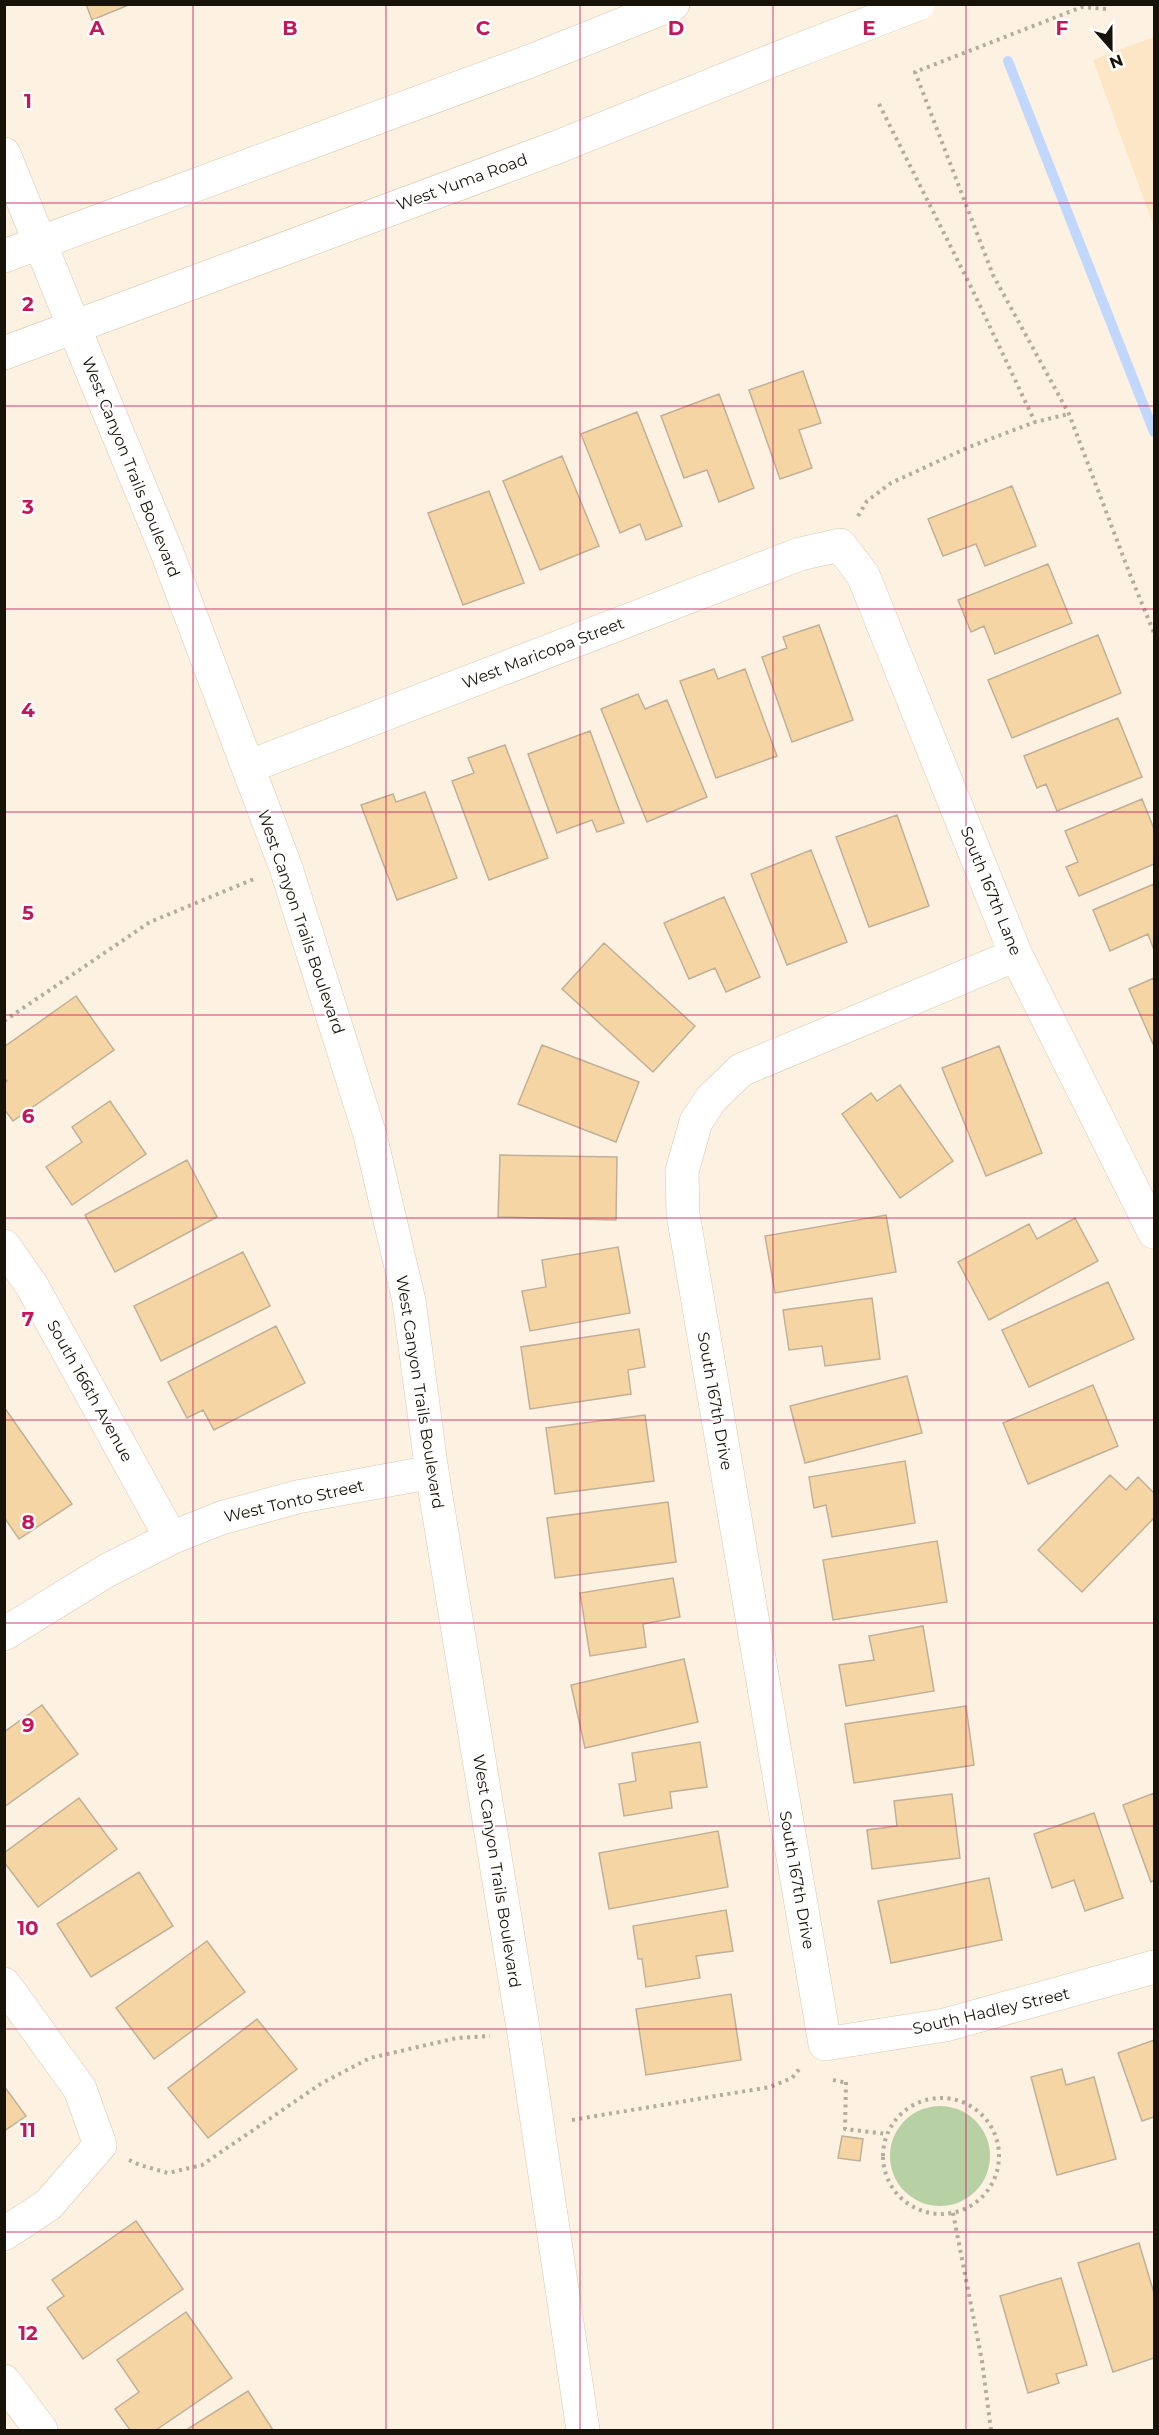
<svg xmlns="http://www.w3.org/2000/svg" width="1159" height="2435" viewBox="0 0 1159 2435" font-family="Montserrat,sans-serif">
  <rect width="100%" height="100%" fill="#fdf2e2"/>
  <!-- built -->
  <path fill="#fce6c5" d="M 1154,37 L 1154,227 L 1093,60 Z"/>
  <!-- green -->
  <path fill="#b7d1a4" d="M890 2156a50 50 0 1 1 100 0a50 50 0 1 1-100 0Z"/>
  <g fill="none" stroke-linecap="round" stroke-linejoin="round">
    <!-- stream -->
    <path stroke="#c1d7fe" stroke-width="10" d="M 1008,61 L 1154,432"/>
  </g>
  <!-- building -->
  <path fill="#f6d5a4" stroke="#c1b097" stroke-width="1.5" d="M 86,4 L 131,4 L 92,20 Z
    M 803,371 L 821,423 L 799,430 L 812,468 L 780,479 L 749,390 Z
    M 719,394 L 754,488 L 719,502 L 707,470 L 684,478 L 661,416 Z
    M 637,412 L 682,526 L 646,540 L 640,524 L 620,533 L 581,434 Z
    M 562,456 L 599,546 L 540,570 L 503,481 Z
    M 1012,486 L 1036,546 L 985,566 L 976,544 L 943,556 L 928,519 Z
    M 489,491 L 524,583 L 463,605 L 428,513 Z
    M 1048,564 L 1072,623 L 995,654 L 984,626 L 971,632 L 958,600 Z
    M 819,625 L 853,720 L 792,742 L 762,657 L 787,648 L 783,637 Z
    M 1098,635 L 1121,693 L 1012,738 L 988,680 Z
    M 714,669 L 718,679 L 745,669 L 777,756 L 716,778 L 680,681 Z
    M 638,694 L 645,709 L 667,700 L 707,797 L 647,822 L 601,709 Z
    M 1118,718 L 1142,777 L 1057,811 L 1046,784 L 1037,788 L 1024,756 Z
    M 590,731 L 624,823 L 597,832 L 592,820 L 557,833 L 528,754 Z
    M 505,745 L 548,858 L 489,880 L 452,781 L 474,773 L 468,758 Z
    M 425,792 L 457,878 L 397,900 L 361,805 L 393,794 L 396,802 Z
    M 1142,799 L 1154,829 L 1154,864 L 1079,896 L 1066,867 L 1078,862 L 1065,831 Z
    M 897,815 L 929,906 L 869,927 L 836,837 Z
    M 811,850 L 847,942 L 787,965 L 751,874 Z
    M 1154,884 L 1154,950 L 1148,934 L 1110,951 L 1093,910 Z
    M 724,897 L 760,977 L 726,992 L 715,968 L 689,979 L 664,923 Z
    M 604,943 L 695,1026 L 653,1072 L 562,989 Z
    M 1154,978 L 1154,1046 L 1129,989 Z
    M 76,996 L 114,1050 L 13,1121 L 4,1109 L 4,1083 L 7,1081 L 4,1078 L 4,1047 Z
    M 542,1045 L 639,1082 L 616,1142 L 518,1104 Z
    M 999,1046 L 1042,1153 L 986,1176 L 942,1068 Z
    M 900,1085 L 953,1161 L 900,1198 L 842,1114 L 871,1093 L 877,1101 Z
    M 110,1101 L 146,1154 L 72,1205 L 46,1167 L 82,1142 L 72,1127 Z
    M 500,1155 L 617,1157 L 616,1220 L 498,1217 Z
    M 187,1160 L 217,1217 L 115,1272 L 85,1215 Z
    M 886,1215 L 896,1272 L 775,1293 L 765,1236 Z
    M 1075,1218 L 1098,1261 L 989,1320 L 958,1262 L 1029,1224 L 1037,1239 Z
    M 618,1247 L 630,1313 L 530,1331 L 522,1291 L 546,1287 L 542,1260 Z
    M 243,1252 L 270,1306 L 161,1361 L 134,1306 Z
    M 1108,1282 L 1134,1339 L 1029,1387 L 1002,1330 Z
    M 872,1298 L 880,1359 L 825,1366 L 822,1346 L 789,1350 L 783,1310 Z
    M 276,1326 L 305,1383 L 214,1430 L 203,1410 L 187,1418 L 168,1382 Z
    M 639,1329 L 645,1367 L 628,1370 L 631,1394 L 530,1409 L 521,1347 Z
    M 907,1376 L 922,1433 L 805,1463 L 790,1406 Z
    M 1093,1385 L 1118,1446 L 1028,1484 L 1003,1423 Z
    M 4,1407 L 72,1504 L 19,1539 L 4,1517 Z
    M 645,1415 L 654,1481 L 555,1494 L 546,1428 Z
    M 905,1461 L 915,1523 L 832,1537 L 826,1505 L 814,1508 L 809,1477 Z
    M 1110,1475 L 1126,1490 L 1138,1477 L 1154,1493 L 1154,1518 L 1082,1592 L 1038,1550 Z
    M 668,1502 L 676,1562 L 555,1578 L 547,1518 Z
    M 937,1541 L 947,1602 L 833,1620 L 823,1560 Z
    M 673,1578 L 680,1617 L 643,1624 L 646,1647 L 590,1656 L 580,1593 Z
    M 923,1626 L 934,1691 L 846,1706 L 839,1665 L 874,1660 L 869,1636 Z
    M 684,1659 L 698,1722 L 585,1748 L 571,1685 Z
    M 42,1705 L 78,1754 L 4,1807 L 4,1732 Z
    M 966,1706 L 974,1765 L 854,1783 L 845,1724 Z
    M 700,1742 L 707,1787 L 670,1792 L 672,1808 L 624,1816 L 619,1784 L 636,1781 L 632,1753 Z
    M 1154,1793 L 1154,1880 L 1151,1882 L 1123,1805 Z
    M 952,1794 L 960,1858 L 872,1869 L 867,1830 L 897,1826 L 894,1801 Z
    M 79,1798 L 117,1849 L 38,1907 L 4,1862 L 4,1853 Z
    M 1094,1813 L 1123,1898 L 1085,1911 L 1074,1880 L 1052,1888 L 1034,1834 Z
    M 718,1831 L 728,1887 L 609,1909 L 599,1853 Z
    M 139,1872 L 173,1926 L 91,1977 L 57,1924 Z
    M 989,1878 L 1002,1940 L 891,1963 L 878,1901 Z
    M 726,1910 L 733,1951 L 696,1956 L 700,1978 L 646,1987 L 642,1959 L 638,1959 L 633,1926 Z
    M 207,1941 L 245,1992 L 154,2059 L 116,2008 Z
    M 731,1994 L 741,2060 L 646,2075 L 636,2009 Z
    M 257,2019 L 297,2069 L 208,2138 L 168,2088 Z
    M 1154,2040 L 1154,2117 L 1142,2121 L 1118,2053 Z
    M 1062,2069 L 1066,2085 L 1094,2077 L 1116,2159 L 1057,2175 L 1031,2077 Z
    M 4,2086 L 26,2116 L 4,2131 Z
    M 842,2136 L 863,2139 L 860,2161 L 838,2158 Z
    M 136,2221 L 183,2289 L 83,2359 L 47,2308 L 64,2296 L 52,2280 Z
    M 1139,2243 L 1154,2293 L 1154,2358 L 1113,2372 L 1078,2263 Z
    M 1061,2278 L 1087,2365 L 1056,2374 L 1059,2383 L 1028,2393 L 1000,2296 Z
    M 186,2312 L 232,2378 L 156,2430 L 130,2430 L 115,2409 L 139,2392 L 117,2360 Z
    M 248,2391 L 273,2430 L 186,2430 Z"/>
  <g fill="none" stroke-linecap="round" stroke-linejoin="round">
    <!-- street casing -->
    <g stroke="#d8c7ad" stroke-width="34">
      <path id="street" d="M 248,767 L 800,554 L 840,545 L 863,575 L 1016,955 L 1154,1232
        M 1016,955 L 741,1070 L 711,1099 L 696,1122 L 682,1171 L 683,1214 L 825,2044 L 945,2025 L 1154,1967
        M 4,1246 L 32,1286 L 171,1538
        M 4,1634 L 106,1571 L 171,1538 L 221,1518 L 297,1497 L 432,1472
        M 4,1984 L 80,2089 L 100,2145 L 48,2205 L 4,2234
        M 4,2381 L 41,2430"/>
    </g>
    <!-- secondary casing -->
    <g stroke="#d8c7ad" stroke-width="34">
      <path id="secondary" d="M 4,154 L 96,381 L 166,550 L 286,868 L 370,1135 L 409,1301 L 432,1472 L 524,2034 L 583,2430
        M 4,256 L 533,60 L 673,4
        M 4,353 L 555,148 L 791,53"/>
    </g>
    <!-- path -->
    <path stroke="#b5ac9e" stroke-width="4" stroke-dasharray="3 4.5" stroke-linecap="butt" d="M 1106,9 L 1082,7 L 915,72 L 993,275 L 1069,414 L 1129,572 L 1154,633
      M 879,104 L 972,289 L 1035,422
      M 858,516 L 867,501 L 891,483 L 969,447 L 1035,422 L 1069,414
      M 4,1021 L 150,922 L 254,879
      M 833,2080 L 847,2083
      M 846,2082 L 845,2129 L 887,2134
      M883 2156a58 58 0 1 1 116 0a58 58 0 1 1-116 0Z
      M 572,2120 L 770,2087 L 792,2078 L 801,2067
      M 129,2160 L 140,2165 L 168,2173 L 202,2165 L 322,2083 L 370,2058 L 457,2038 L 490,2036
      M 953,2213 L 982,2361 L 991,2430"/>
    <!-- street -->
    <use href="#street" stroke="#fff" stroke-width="33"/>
    <!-- secondary -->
    <use href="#secondary" stroke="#fff" stroke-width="33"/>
    <!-- secondary-bridge casing -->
    <g stroke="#d8c7ad" stroke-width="34" stroke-linecap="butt">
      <path id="secondary-bridge" d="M 791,53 L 918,4"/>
    </g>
    <!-- secondary-bridge -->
    <use href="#secondary-bridge" stroke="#fff" stroke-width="33"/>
  </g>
  <!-- grid -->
  <path fill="none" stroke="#c2185b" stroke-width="1.5" stroke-opacity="0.55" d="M 193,4 L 193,2430M 386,4 L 386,2430M 580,4 L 580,2430M 773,4 L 773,2430M 966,4 L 966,2430M 4,203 L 1154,203M 4,406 L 1154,406M 4,609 L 1154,609M 4,812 L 1154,812M 4,1015 L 1154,1015M 4,1218 L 1154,1218M 4,1420 L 1154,1420M 4,1623 L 1154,1623M 4,1826 L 1154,1826M 4,2029 L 1154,2029M 4,2232 L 1154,2232"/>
  <g text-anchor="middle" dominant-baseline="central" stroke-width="4.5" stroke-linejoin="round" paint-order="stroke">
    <!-- street labels -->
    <g font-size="16" fill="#181309" stroke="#fff">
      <text transform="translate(462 182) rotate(-20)">West Yuma Road</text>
      <text transform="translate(131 467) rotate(68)">West Canyon Trails Boulevard</text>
      <text transform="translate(543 653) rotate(-21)">West Maricopa Street</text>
      <text transform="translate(991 891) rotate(68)">South 167th Lane</text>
      <text transform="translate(301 922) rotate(71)">West Canyon Trails Boulevard</text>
      <text transform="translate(90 1391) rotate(61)">South 166th Avenue</text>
      <text transform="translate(420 1392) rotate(81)">West Canyon Trails Boulevard</text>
      <text transform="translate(715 1401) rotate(80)">South 167th Drive</text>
      <text transform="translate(294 1501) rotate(-13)">West Tonto Street</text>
      <text transform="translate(497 1871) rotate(81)">West Canyon Trails Boulevard</text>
      <text transform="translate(797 1880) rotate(80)">South 167th Drive</text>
      <text transform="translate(991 2011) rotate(-13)">South Hadley Street</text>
    </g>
  </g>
  <g font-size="20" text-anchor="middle" font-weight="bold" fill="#c2185b" stroke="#fff" stroke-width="4.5" stroke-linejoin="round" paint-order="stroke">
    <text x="97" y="35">A</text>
    <text x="290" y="35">B</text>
    <text x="483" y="35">C</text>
    <text x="676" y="35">D</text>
    <text x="869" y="35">E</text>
    <text x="1062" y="35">F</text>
    <text x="28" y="108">1</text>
    <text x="28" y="311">2</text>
    <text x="28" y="514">3</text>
    <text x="28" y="717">4</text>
    <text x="28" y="920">5</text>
    <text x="28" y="1123">6</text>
    <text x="28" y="1326">7</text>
    <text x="28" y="1529">8</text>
    <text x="28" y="1732">9</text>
    <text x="28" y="1935">10</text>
    <text x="28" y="2137">11</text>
    <text x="28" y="2340">12</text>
  </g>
  <!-- border -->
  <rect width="1159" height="2435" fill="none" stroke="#181309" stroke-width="12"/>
  <!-- north arrow -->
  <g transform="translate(1111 48) rotate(159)" stroke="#ffffff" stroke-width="4.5" paint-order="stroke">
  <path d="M0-4.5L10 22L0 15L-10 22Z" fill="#181309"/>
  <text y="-9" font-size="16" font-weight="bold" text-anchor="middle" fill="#181309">N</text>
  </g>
</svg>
